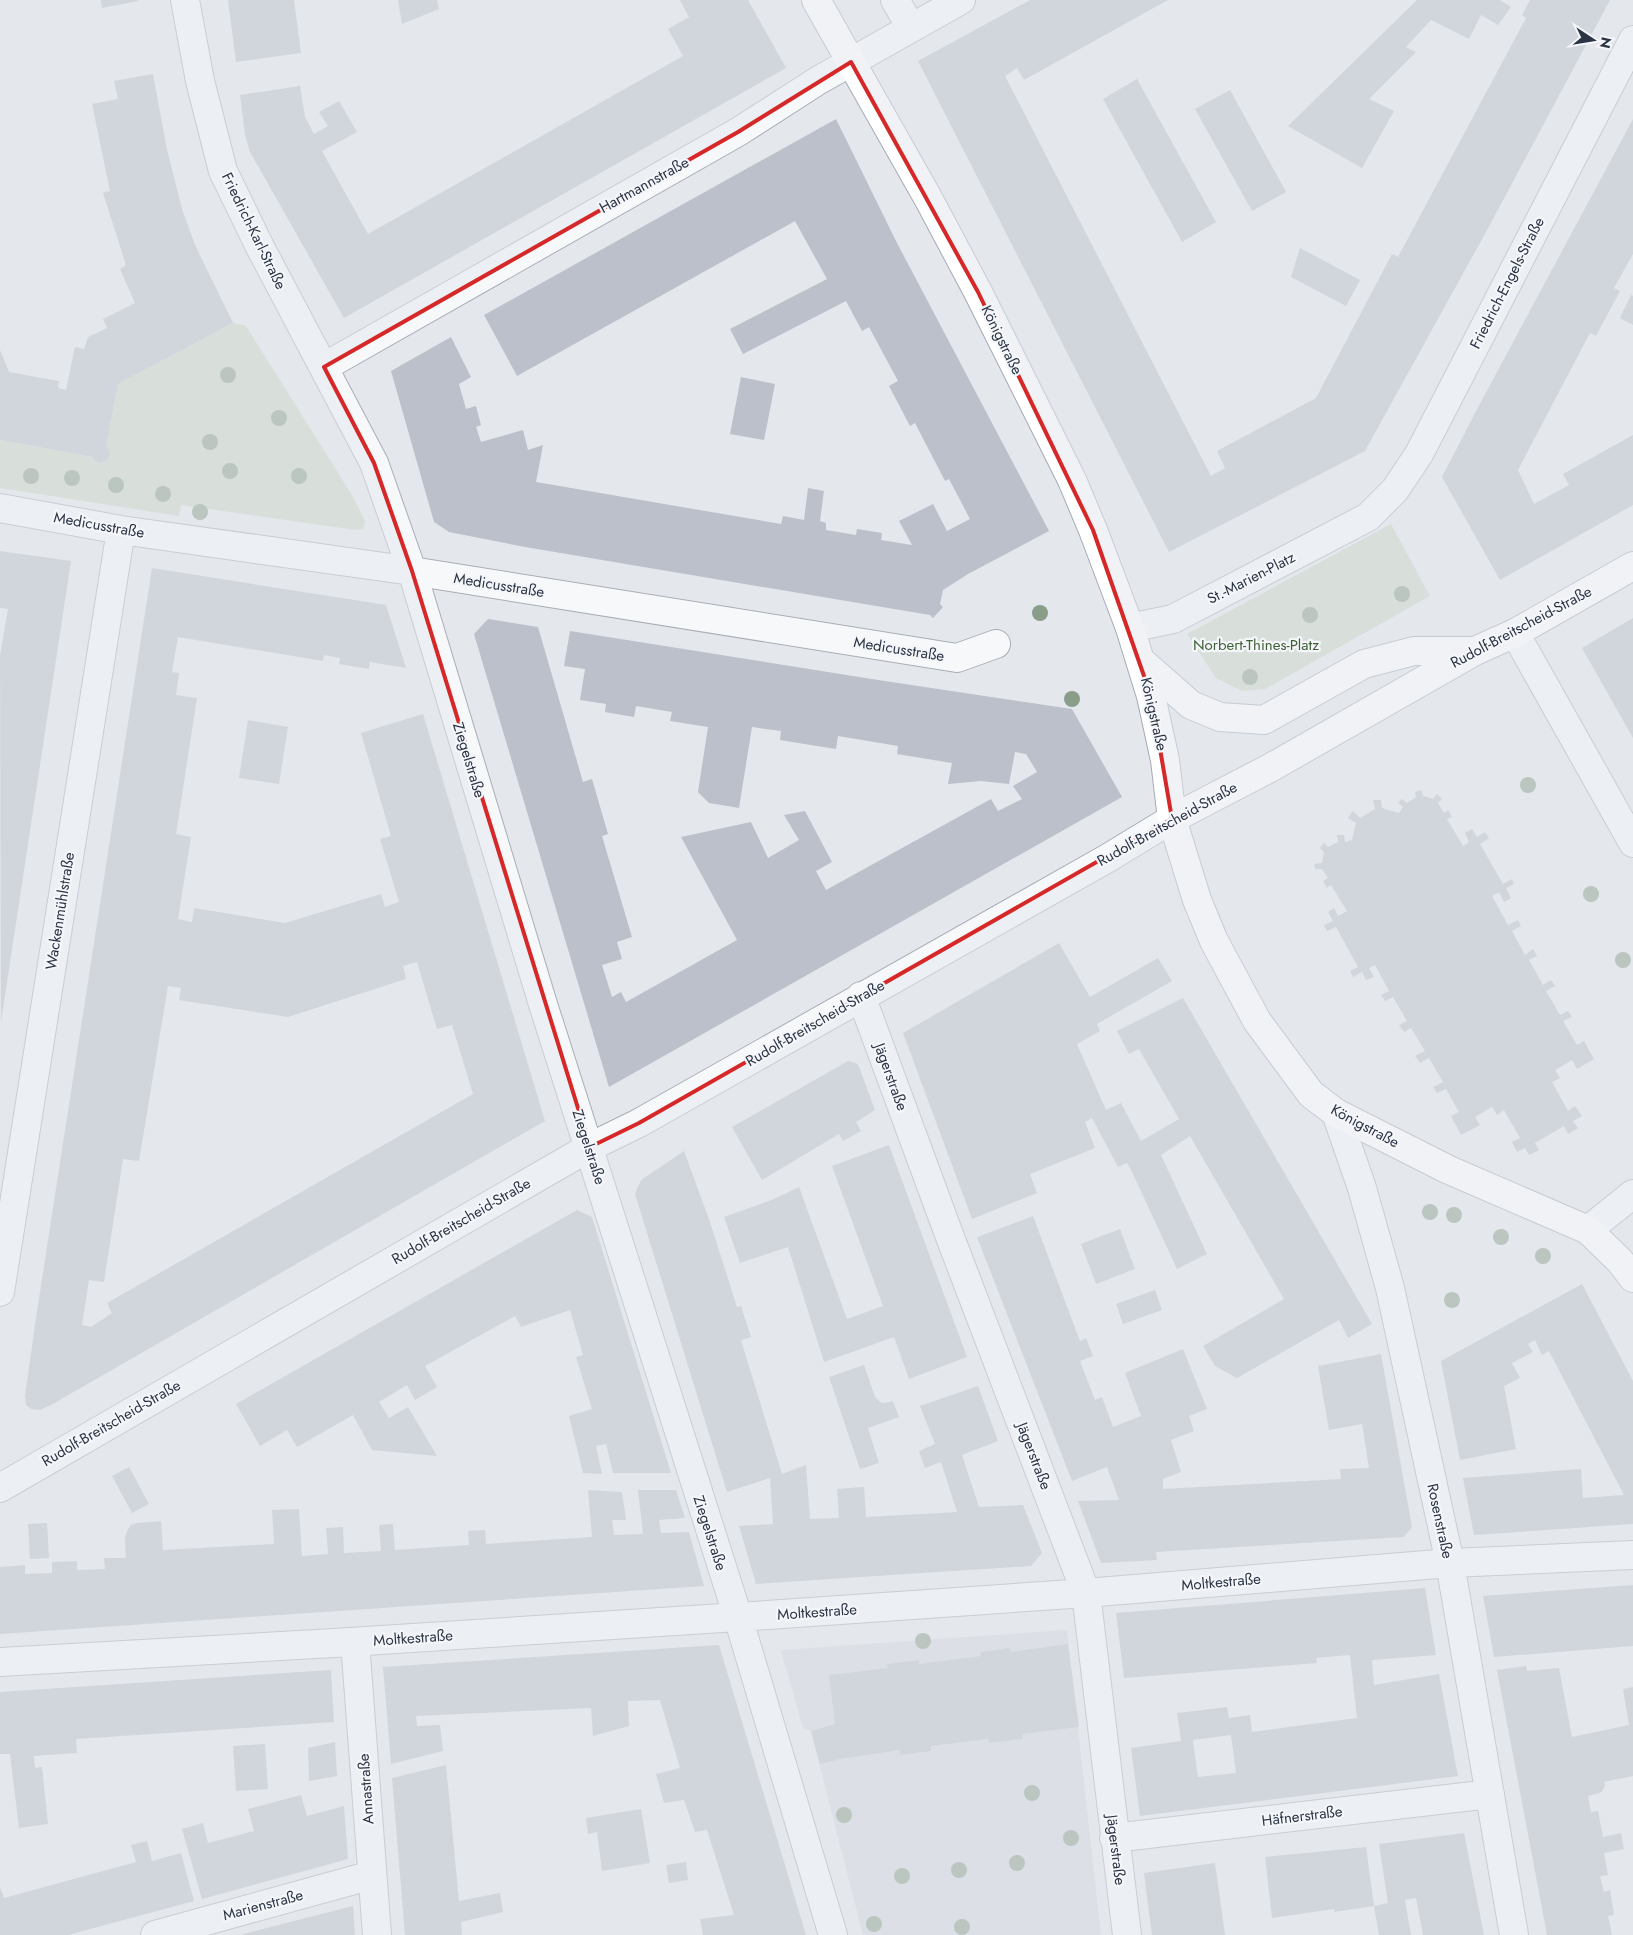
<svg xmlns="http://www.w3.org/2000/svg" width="1633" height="1935" viewBox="0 0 1633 1935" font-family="Jost,sans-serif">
  <rect width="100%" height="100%" fill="#e4e7ec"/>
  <!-- built -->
  <path fill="#d2d6de" d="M 1067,1630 L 1101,1935 L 863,1935 L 811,1731 L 803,1728 L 781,1650 Z"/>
  <!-- green -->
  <path fill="#c9d6c5" d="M 233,323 L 246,326 L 352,495 L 365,521 L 363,529 L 355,530 L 181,505 L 179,516 L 0,488 L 0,440 L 93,457 L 95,461 L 101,463 C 109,459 113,454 106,447 L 118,384 Z
    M 1391,524 L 1430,596 L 1265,689 L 1242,691 L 1216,678 L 1187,634 Z"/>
  <!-- building -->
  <path fill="#bbc0ca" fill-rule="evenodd" d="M 101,0 L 138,0 L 138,1 L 102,8 Z
    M 228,0 L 294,0 L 301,53 L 236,62 Z
    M 398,0 L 437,0 L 439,9 L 402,24 Z
    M 680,0 L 748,0 L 786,68 L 344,318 L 250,152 L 245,135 L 240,95 L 300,86 L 305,117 L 314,134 L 328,126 L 319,112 L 339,101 L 357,132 L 322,151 L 368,234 L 683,56 L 668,29 L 689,17 Z
    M 1030,0 L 1168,0 L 1024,80 L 1017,68 L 1005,76 L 1211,476 L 1225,468 L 1217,451 L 1316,398 L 1392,254 L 1398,257 L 1428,201 L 1526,18 L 1522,15 L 1530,0 L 1610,0 L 1486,232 L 1365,451 L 1169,552 L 918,61 Z
    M 1417,0 L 1500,0 L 1511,7 L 1498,25 L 1481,15 L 1469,39 L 1431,20 L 1406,47 L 1416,52 L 1369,99 L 1394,111 L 1362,168 L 1288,126 Z
    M 153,74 L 167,150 L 182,209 L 195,245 L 233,323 L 118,384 L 106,447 L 109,450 L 110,455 L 107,460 L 101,463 L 95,461 L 93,457 L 0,440 L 0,350 L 9,372 L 59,381 L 58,388 L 66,390 L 75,347 L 84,349 L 88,337 L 107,328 L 103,319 L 135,303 L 120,269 L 126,265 L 103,193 L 110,191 L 92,104 L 118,99 L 114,81 Z
    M 1137,79 L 1216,222 L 1182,242 L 1103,99 Z
    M 1230,90 L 1286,192 L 1252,211 L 1195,109 Z
    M 836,119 L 897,243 L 1049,531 L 968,574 L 943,590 L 940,604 L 943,607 L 933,618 L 930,615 L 900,610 L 525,547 L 449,532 L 434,522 L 391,371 L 451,337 L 471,377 L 459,384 L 466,409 L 476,406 L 481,425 L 476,427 L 481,442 L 523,430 L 528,450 L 543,445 L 536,482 L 781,524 L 783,516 L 804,520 L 808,488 L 824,491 L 820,521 L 826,523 L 826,530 L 856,535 L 857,529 L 882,533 L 881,540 L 912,545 L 899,521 L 933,504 L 947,531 L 970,519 L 949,479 L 945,481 L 915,423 L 910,426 L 889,386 L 898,381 L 869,327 L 862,331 L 846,301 L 743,354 L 730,329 L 827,279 L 795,221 L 517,376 L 484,315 Z
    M 1633,119 L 1633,254 L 1614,288 L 1620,291 L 1596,336 L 1590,333 L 1518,470 L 1534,504 L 1569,485 L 1563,474 L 1633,435 L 1633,505 L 1500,580 L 1442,477 L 1475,413 Z
    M 1300,248 L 1360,280 L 1346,306 L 1291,277 Z
    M 1631,295 L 1633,296 L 1633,325 L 1620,318 Z
    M 741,377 L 775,384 L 764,440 L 730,434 Z
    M 0,551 L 71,561 L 1,1022 L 0,656 L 8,609 L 0,608 Z
    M 152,568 L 386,605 L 406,668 L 370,662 L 369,669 L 339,664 L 340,658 L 324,655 L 323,661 L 178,637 L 172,672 L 179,673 L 176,695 L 197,698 L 176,834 L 191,837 L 178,919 L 192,922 L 194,908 L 285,923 L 381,894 L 385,907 L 399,902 L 380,839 L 391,836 L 361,733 L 423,714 L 545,1121 L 51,1405 L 40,1410 L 31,1409 L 26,1405 L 25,1396 L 36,1318 ZM 417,962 L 437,1029 L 452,1025 L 473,1094 L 107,1303 L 112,1313 L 91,1327 L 82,1325 L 89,1280 L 104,1282 L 123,1159 L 139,1161 L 168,986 L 181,988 L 179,1000 L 288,1017 L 406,979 L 403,966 Z
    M 1633,618 L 1633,738 L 1582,648 Z
    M 488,619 L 538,627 L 583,782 L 592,779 L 608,834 L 602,836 L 632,937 L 617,942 L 622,959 L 602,965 L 612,997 L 621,992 L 626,1002 L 737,940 L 681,837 L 751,822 L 768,858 L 799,840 L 784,815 L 805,811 L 832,862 L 816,871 L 826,890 L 991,799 L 998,811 L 1022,799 L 1013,786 L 1037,772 L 1026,754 L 1015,752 L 1009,784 L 981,781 L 948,784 L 952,763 L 897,754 L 898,746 L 838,736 L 836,749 L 780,740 L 781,731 L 752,727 L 739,808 L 709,803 L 698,792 L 708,727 L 670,721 L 672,712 L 636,706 L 634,717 L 605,712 L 606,704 L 580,700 L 585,669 L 564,666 L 570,631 L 878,680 L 1072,709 L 1122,797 L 609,1087 L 474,634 Z
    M 248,720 L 288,727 L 279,784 L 239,778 Z
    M 1421,790 L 1423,796 L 1433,799 L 1437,794 L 1442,799 L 1438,803 L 1444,813 L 1448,810 L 1452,817 L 1447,819 L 1463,846 L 1469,842 L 1465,833 L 1472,829 L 1477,837 L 1485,832 L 1489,838 L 1480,844 L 1503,884 L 1512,879 L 1514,884 L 1506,888 L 1511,898 L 1504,902 L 1499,892 L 1492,896 L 1508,925 L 1518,920 L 1521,926 L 1512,931 L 1525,955 L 1533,949 L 1537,956 L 1529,960 L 1543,985 L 1551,980 L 1555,986 L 1546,991 L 1560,1015 L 1568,1011 L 1572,1017 L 1563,1021 L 1577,1045 L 1584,1041 L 1594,1059 L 1577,1069 L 1572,1060 L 1555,1070 L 1560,1078 L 1552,1082 L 1568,1111 L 1575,1106 L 1582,1116 L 1573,1121 L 1578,1128 L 1568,1134 L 1564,1126 L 1535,1143 L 1539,1150 L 1529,1155 L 1525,1148 L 1517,1152 L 1512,1142 L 1520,1138 L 1504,1110 L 1497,1115 L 1492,1107 L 1475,1117 L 1480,1125 L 1461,1135 L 1451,1116 L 1459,1112 L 1446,1089 L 1437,1093 L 1433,1087 L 1443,1082 L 1429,1058 L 1420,1063 L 1415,1056 L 1425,1051 L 1411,1028 L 1404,1032 L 1399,1025 L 1407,1021 L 1393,997 L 1385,1001 L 1381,995 L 1389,991 L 1375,965 L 1369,968 L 1374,977 L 1366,980 L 1362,972 L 1353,977 L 1350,971 L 1358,967 L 1336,927 L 1327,931 L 1324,925 L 1333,921 L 1328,912 L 1334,908 L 1338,916 L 1347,911 L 1331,885 L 1327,888 L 1323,881 L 1328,878 L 1322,869 L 1315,869 L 1314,864 L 1322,863 L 1324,852 L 1320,848 L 1324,843 L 1328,847 L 1338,842 L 1337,835 L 1344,835 L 1345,842 L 1352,840 L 1356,823 L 1348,818 L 1353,811 L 1360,818 L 1375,809 L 1373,800 L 1381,800 L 1382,808 L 1399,813 L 1403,807 L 1398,803 L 1402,799 L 1407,803 L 1416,797 L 1415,792 Z
    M 1059,943 L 1090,997 L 1158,958 L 1172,981 L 1097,1024 L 1100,1031 L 1077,1044 L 1106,1110 L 1121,1103 L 1141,1141 L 1179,1119 L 1139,1049 L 1129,1054 L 1117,1031 L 1183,998 L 1372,1324 L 1348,1338 L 1339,1320 L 1237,1378 L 1215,1366 L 1203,1346 L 1284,1299 L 1190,1136 L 1161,1155 L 1207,1254 L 1177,1269 L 1132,1172 L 1127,1163 L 1118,1167 L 1092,1118 L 1085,1122 L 1095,1148 L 1030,1174 L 1037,1193 L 972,1219 L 903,1033 Z
    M 848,1061 L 858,1064 L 875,1110 L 856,1122 L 861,1131 L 843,1141 L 839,1134 L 762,1180 L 732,1127 Z
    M 889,1145 L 967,1357 L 909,1379 L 894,1337 L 824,1362 L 788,1247 L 740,1263 L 724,1217 L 772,1200 L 799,1187 L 847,1319 L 883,1306 L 832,1166 Z
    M 684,1151 L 710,1222 L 737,1307 L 741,1306 L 751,1337 L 741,1340 L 782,1474 L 806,1465 L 810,1519 L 839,1518 L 837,1489 L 864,1487 L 866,1517 L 957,1512 L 941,1462 L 925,1468 L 919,1451 L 935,1444 L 920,1406 L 978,1386 L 998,1441 L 962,1455 L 979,1507 L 1023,1505 L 1042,1553 L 1031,1566 L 756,1584 L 739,1526 L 773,1524 L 770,1478 L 727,1492 L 635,1194 L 641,1180 Z
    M 577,1210 L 592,1217 L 671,1473 L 613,1473 L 606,1444 L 596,1446 L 602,1474 L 583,1473 L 569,1416 L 592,1409 L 576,1357 L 583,1355 L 570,1310 L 521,1327 L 515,1316 L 425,1366 L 437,1387 L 415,1400 L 407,1385 L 379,1402 L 389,1418 L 408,1407 L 437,1456 L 372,1450 L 353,1415 L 297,1447 L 287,1430 L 260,1446 L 236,1404 Z
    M 1033,1216 L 1080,1341 L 1086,1338 L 1093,1356 L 1080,1361 L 1095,1400 L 1102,1397 L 1113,1427 L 1141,1416 L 1125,1373 L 1183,1349 L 1207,1409 L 1189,1416 L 1194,1431 L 1171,1440 L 1181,1472 L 1163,1479 L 1163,1489 L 1341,1479 L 1340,1469 L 1369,1468 L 1362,1424 L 1329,1430 L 1318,1366 L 1381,1354 L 1412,1527 L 1404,1537 L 1156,1552 L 1157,1560 L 1101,1563 L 1078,1501 L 1119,1500 L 1107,1467 L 1072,1481 L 977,1237 Z
    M 1120,1229 L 1135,1269 L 1096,1284 L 1081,1244 Z
    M 1582,1284 L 1633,1381 L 1633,1524 L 1474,1535 L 1463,1478 L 1581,1469 L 1583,1498 L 1624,1495 L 1549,1351 L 1542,1355 L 1535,1340 L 1528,1344 L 1533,1352 L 1512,1363 L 1520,1378 L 1504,1386 L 1516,1449 L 1460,1460 L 1441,1361 Z
    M 1155,1290 L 1162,1310 L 1123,1324 L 1116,1304 Z
    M 864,1365 L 875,1397 L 880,1402 L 885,1403 L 893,1401 L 899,1417 L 868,1428 L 879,1463 L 860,1469 L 829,1377 Z
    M 129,1467 L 149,1504 L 132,1513 L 112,1476 Z
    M 588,1490 L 622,1492 L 626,1520 L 612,1520 L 614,1535 L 643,1534 L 638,1490 L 676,1490 L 685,1518 L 659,1520 L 661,1533 L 689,1532 L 704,1586 L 0,1634 L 0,1567 L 25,1565 L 25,1574 L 52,1573 L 52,1562 L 77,1561 L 77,1570 L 105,1569 L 104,1558 L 126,1558 L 125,1538 L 127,1531 L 131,1525 L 137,1523 L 161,1521 L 163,1550 L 274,1544 L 272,1510 L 299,1509 L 302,1556 L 328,1554 L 326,1528 L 343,1527 L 344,1553 L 381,1551 L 379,1525 L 393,1524 L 395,1550 L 469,1545 L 468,1531 L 485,1530 L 486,1544 L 592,1537 Z
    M 47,1523 L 49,1558 L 30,1559 L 28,1524 Z
    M 1633,1585 L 1633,1646 L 1494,1657 L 1483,1596 Z
    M 1425,1588 L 1436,1655 L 1372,1660 L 1374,1685 L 1439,1674 L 1458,1776 L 1140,1816 L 1131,1748 L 1181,1741 L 1177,1713 L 1227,1707 L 1229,1718 L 1250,1715 L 1252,1732 L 1357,1718 L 1350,1655 L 1316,1658 L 1317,1663 L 1124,1678 L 1116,1613 ZM 1231,1735 L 1236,1773 L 1198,1777 L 1193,1740 Z
    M 1068,1644 L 1079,1727 L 1022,1734 L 1023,1739 L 989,1743 L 988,1739 L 931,1746 L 931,1751 L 900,1755 L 899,1750 L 840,1759 L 820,1764 L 811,1731 L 835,1724 L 829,1675 L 888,1668 L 887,1664 L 919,1660 L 919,1664 L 981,1656 L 980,1652 L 1010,1648 L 1011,1652 Z
    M 719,1645 L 806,1935 L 703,1935 L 700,1919 L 734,1915 L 707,1830 L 695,1832 L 684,1800 L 664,1803 L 656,1774 L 680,1768 L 660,1700 L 628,1701 L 629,1726 L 593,1736 L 591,1708 L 416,1716 L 417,1726 L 440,1725 L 443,1751 L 391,1764 L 383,1667 Z
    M 1526,1666 L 1527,1671 L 1559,1668 L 1572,1737 L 1629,1725 L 1623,1689 L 1633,1687 L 1633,1776 L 1604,1782 L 1605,1786 L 1602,1792 L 1588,1796 L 1591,1812 L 1598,1811 L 1603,1837 L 1621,1833 L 1624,1849 L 1604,1853 L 1608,1875 L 1600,1876 L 1604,1892 L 1610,1890 L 1614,1915 L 1608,1916 L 1612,1935 L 1547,1935 L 1497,1670 Z
    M 331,1670 L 334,1722 L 76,1739 L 77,1753 L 34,1756 L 35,1768 L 42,1767 L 48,1824 L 19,1828 L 10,1754 L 0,1754 L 0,1692 Z
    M 335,1742 L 337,1776 L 309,1781 L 308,1748 Z
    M 265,1744 L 268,1789 L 236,1791 L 233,1746 Z
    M 446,1765 L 459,1901 L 500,1893 L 503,1912 L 461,1922 L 462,1935 L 405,1935 L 392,1778 Z
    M 301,1795 L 307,1816 L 344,1806 L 348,1859 L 202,1899 L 182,1829 L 203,1823 L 208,1843 L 235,1836 L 254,1831 L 248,1809 Z
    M 641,1809 L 650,1863 L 602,1871 L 597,1832 L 588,1834 L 586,1818 Z
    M 1464,1833 L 1484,1935 L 1423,1935 L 1416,1898 L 1405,1900 L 1411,1935 L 1379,1935 L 1374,1906 L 1334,1912 L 1334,1909 L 1272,1918 L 1265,1857 L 1366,1847 L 1374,1906 L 1388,1903 L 1379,1844 Z
    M 147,1841 L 152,1861 L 181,1853 L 194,1901 L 68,1935 L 0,1935 L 0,1887 L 4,1898 L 136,1862 L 131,1845 Z
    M 686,1862 L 688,1880 L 669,1883 L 666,1865 Z
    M 1215,1863 L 1225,1935 L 1152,1935 L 1144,1873 Z
    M 353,1906 L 355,1935 L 243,1935 L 243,1934 Z"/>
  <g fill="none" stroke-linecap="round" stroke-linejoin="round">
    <!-- minor casing -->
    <g stroke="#a9aeb7" stroke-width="30">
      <path id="minor" d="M 185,0 L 200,81 L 223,171 L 260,247 L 374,463 L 412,571 L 542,1001 L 738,1617 L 833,1935
        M 895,0 L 911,27
        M 324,367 L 738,132 L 819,80 L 961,0
        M 0,508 L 121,530 L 412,571 L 957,658 L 996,644
        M 1130,628 L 1173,619 L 1368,517 L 1395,490 L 1419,454 L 1633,40
        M 1515,633 L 1633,843
        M 861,996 L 950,1237 L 1086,1593 L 1127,1935
        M 1336,1113 L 1362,1188 L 1390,1288 L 1450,1563 L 1514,1935
        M 1588,1230 L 1633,1194
        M 0,1292 L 121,530
        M 0,1488 L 590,1147 L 639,1123 L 1108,858 L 1172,819
        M 355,1642 L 377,1935
        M 0,1662 L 334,1643 L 738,1617 L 1086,1593 L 1450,1563 L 1633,1555
        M 1114,1838 L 1490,1794
        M 155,1935 L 372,1875"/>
    </g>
    <!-- major casing -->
    <g stroke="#a3abb8" stroke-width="30">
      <path id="major" d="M 816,0 L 928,198 L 978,292 L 1072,480 L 1093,530 L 1130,628 L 1151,696 L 1165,760 L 1172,819 L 1197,900 L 1214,941 L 1257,1021 L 1311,1094 L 1336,1113 L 1449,1170 L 1588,1230 L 1620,1261 L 1633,1278
        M 1141,661 L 1191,705 L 1220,717 L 1264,720 L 1364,664 L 1414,651 L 1473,651
        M 1172,819 L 1270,768 L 1475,651 L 1515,633 L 1633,566"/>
    </g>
    <!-- minor -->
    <use href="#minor" stroke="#f7f8fa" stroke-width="28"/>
    <!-- major -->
    <use href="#major" stroke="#fff" stroke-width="28"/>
  </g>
  <!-- trees -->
  <g fill="#899d89">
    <circle cx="228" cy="375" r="8"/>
    <circle cx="279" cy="418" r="8"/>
    <circle cx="210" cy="442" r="8"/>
    <circle cx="230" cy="471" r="8"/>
    <circle cx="31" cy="476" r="8"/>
    <circle cx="299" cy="476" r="8"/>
    <circle cx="72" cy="478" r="8"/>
    <circle cx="116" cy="485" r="8"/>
    <circle cx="163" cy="494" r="8"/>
    <circle cx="200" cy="512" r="8"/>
    <circle cx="1402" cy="594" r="8"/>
    <circle cx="1040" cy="613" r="8"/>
    <circle cx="1310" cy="615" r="8"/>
    <circle cx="1250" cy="677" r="8"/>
    <circle cx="1072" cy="699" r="8"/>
    <circle cx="1528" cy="785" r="8"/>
    <circle cx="1591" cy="894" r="8"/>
    <circle cx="1623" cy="960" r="8"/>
    <circle cx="1430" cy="1212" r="8"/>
    <circle cx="1454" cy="1215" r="8"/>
    <circle cx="1501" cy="1237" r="8"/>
    <circle cx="1543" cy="1256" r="8"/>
    <circle cx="1452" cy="1300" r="8"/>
    <circle cx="923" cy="1641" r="8"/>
    <circle cx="1032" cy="1793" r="8"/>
    <circle cx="844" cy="1815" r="8"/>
    <circle cx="1071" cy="1838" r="8"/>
    <circle cx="1017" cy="1863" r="8"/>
    <circle cx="959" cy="1870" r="8"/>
    <circle cx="902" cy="1876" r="8"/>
    <circle cx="874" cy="1924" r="8"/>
    <circle cx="962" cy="1927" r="8"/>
  </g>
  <!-- marked area -->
  <path d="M0 0H1633V1935H0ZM 851,62 L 978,292 L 1093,530 L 1151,696 L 1172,819 L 639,1123 L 590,1147 L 412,571 L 374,463 L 324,367 L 738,132 Z" fill="#e4e7ec" fill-opacity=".55" fill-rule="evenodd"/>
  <path fill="none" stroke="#d62828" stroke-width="4" stroke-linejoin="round" d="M 851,62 L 978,292 L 1093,530 L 1151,696 L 1172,819 L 639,1123 L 590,1147 L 412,571 L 374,463 L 324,367 L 738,132 Z"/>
  <g text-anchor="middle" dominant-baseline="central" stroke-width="4.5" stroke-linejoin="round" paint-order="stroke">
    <!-- street labels -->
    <g font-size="15" fill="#2b3445" stroke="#f4f6f9">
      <text transform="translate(644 185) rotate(-29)">Hartmannstraße</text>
      <text transform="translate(254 231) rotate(64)">Friedrich-Karl-Straße</text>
      <text transform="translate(1507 283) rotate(-63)">Friedrich-Engels-Straße</text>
      <text transform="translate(1002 340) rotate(64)">Königstraße</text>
      <text transform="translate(99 525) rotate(10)">Medicusstraße</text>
      <text transform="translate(1251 578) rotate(-27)">St.-Marien-Platz</text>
      <text transform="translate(499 585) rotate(9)">Medicusstraße</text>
      <text transform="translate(1521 627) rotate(-28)">Rudolf-Breitscheid-Straße</text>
      <text transform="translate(899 649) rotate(9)">Medicusstraße</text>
      <text transform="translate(1154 714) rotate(77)">Königstraße</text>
      <text transform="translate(469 760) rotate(73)">Ziegelstraße</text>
      <text transform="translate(1167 824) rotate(-29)">Rudolf-Breitscheid-Straße</text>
      <text transform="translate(60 911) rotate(-81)">Wackenmühlstraße</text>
      <text transform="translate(815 1023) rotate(-30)">Rudolf-Breitscheid-Straße</text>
      <text transform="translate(891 1077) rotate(70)">Jägerstraße</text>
      <text transform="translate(1365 1126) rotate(28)">Königstraße</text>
      <text transform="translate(589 1147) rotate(72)">Ziegelstraße</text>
      <text transform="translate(461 1221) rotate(-30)">Rudolf-Breitscheid-Straße</text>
      <text transform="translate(111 1423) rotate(-30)">Rudolf-Breitscheid-Straße</text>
      <text transform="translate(1034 1456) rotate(69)">Jägerstraße</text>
      <text transform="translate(1440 1521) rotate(78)">Rosenstraße</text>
      <text transform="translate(710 1533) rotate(72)">Ziegelstraße</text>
      <text transform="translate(1221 1582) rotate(-5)">Moltkestraße</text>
      <text transform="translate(817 1612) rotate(-4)">Moltkestraße</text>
      <text transform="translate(413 1638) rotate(-4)">Moltkestraße</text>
      <text transform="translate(366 1789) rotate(-94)">Annastraße</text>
      <text transform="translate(1302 1816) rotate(-7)">Häfnerstraße</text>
      <text transform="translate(1116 1850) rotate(83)">Jägerstraße</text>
      <text transform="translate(263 1905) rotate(-15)">Marienstraße</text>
    </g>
    <!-- park labels -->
    <g font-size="15" fill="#3f6138" stroke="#f4f6f9">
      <text x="1256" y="645">Norbert-Thines-Platz</text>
    </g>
  </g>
  <!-- north arrow -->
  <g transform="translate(1593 40) rotate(102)" stroke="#f4f6f9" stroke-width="4" paint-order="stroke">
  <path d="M0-4L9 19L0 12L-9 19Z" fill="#2b3445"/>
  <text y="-8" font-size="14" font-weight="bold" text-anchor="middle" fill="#2b3445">N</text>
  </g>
</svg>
